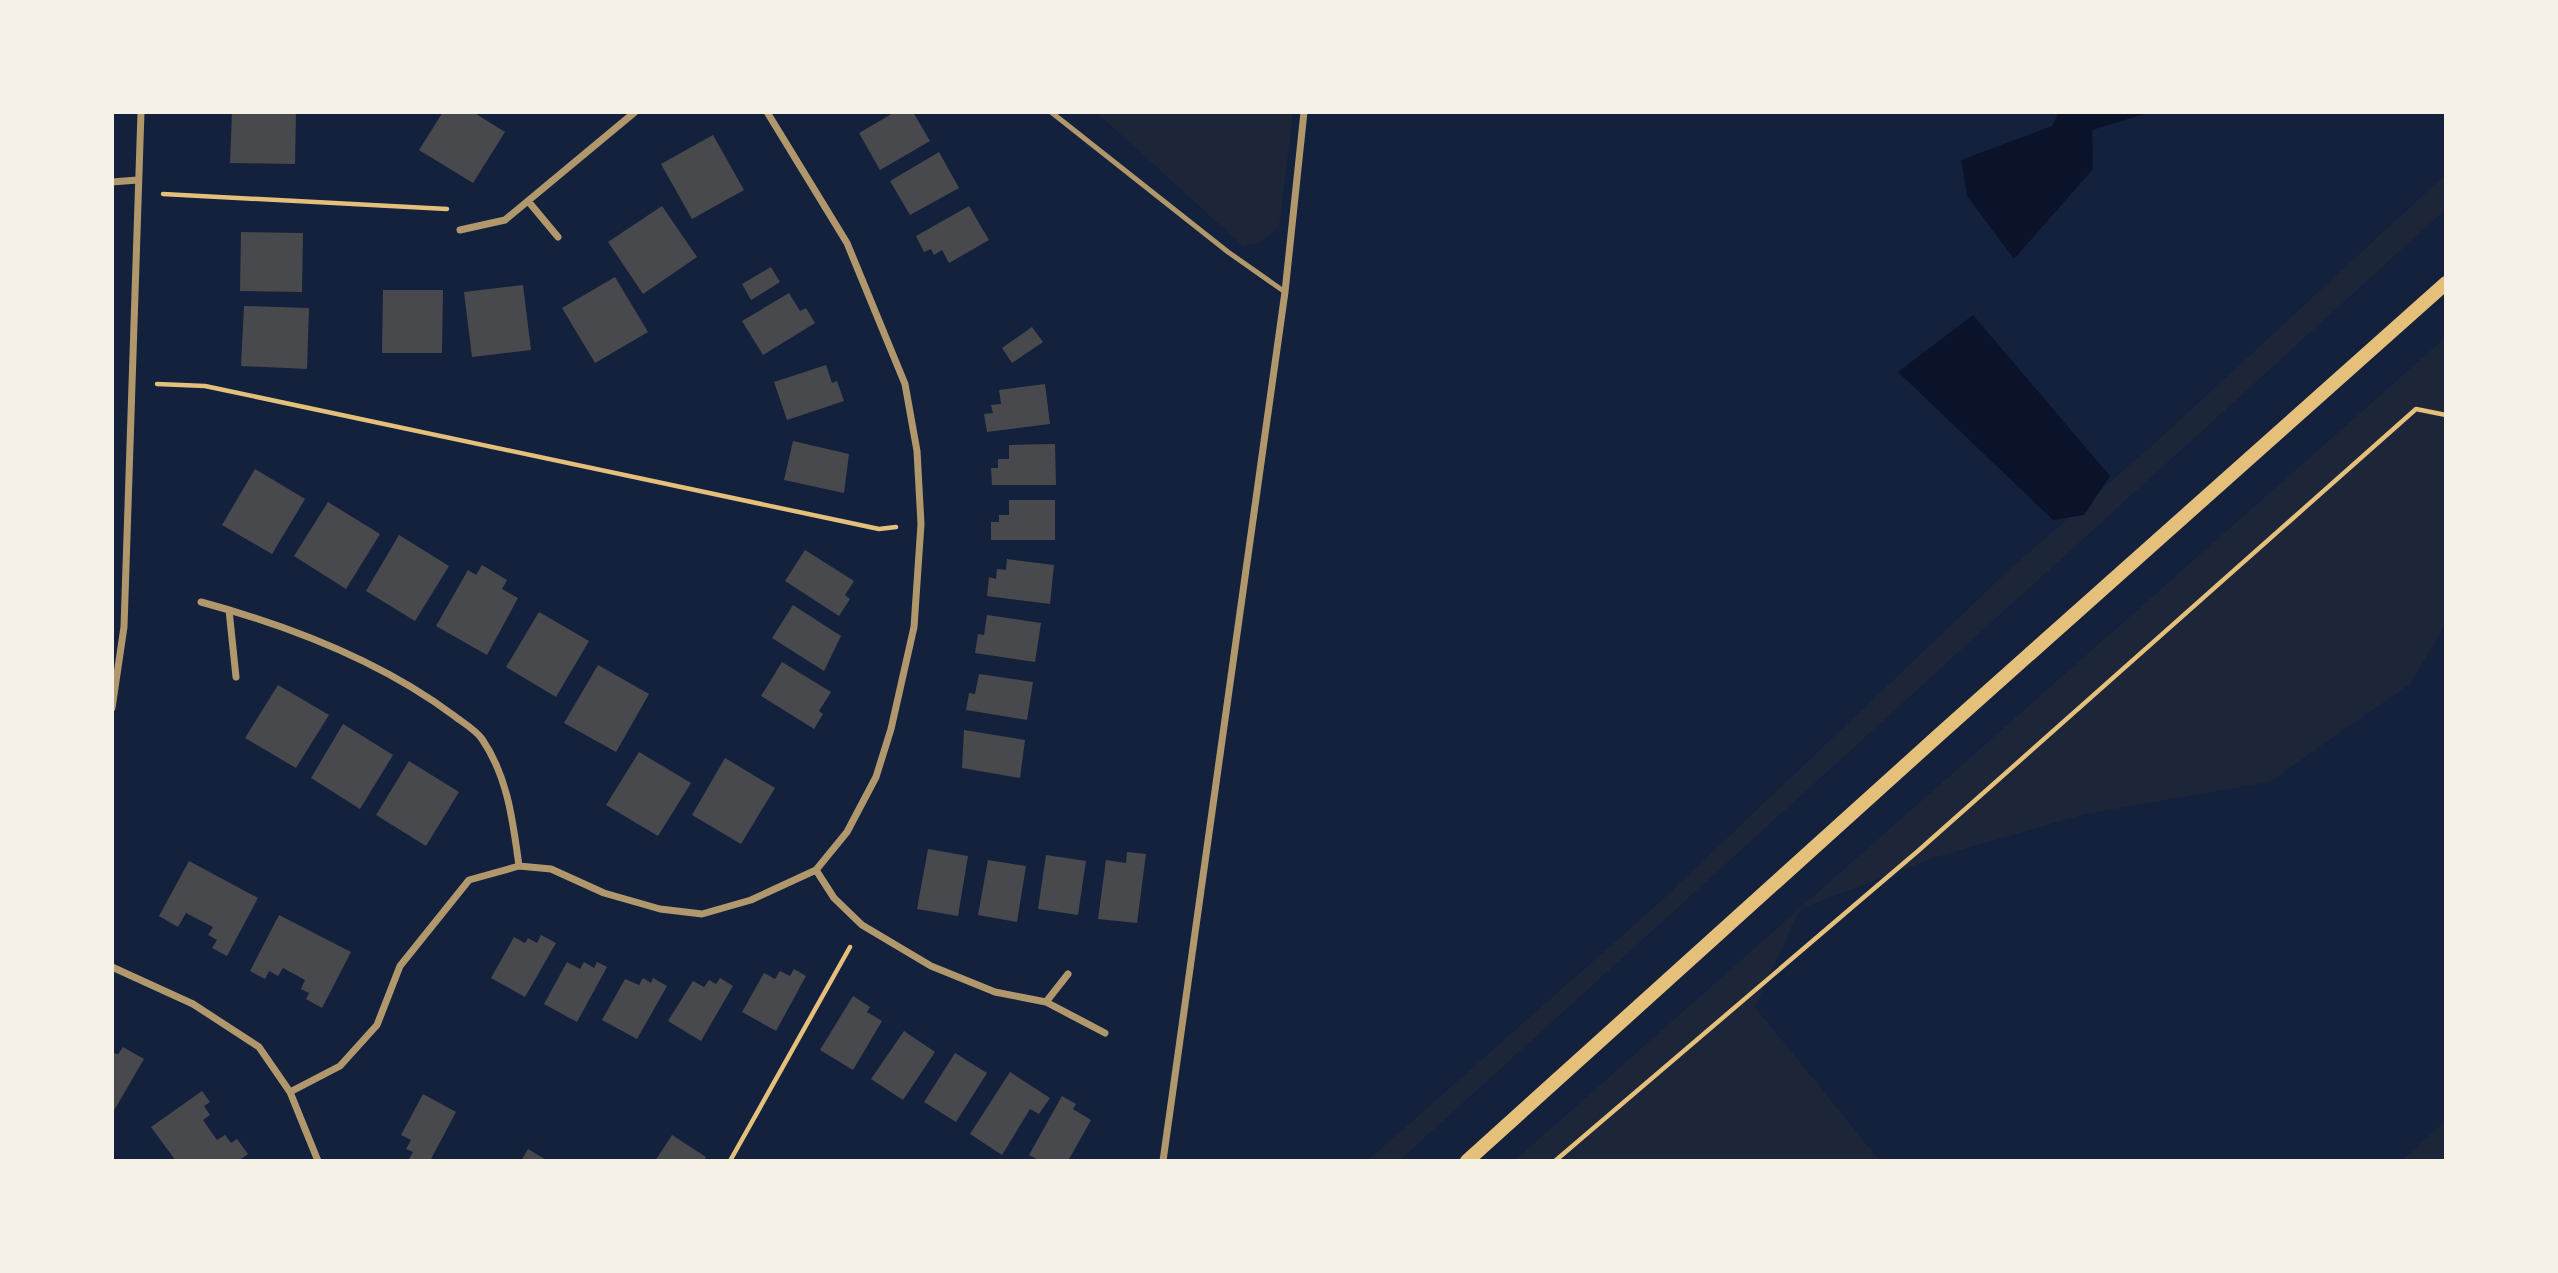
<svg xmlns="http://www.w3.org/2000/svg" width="2558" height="1273" viewBox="0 0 2558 1273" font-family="Jost,sans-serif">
  <rect width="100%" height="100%" fill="#14213d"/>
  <!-- green -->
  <path fill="#1d2539" d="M 1096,112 L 1293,112 L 1279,227 L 1259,243 L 1243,246 Z
    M 2446,174 L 2446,209 L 1399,1161 L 1367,1161 L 1660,902 L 2011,568 L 2155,443 Z
    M 2446,337 L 2446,623 L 2410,684 L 2269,782 L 2085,814 L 1933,858 L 1800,909 L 1755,1007 L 1880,1161 L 1514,1161 Z
    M 2446,1120 L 2446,1161 L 2401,1161 Z"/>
  <!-- water -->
  <path fill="#0b132b" d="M 2059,112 L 2151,112 L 2092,130 L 2093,169 L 2014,259 L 1967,196 L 1961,160 L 2052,126 Z
    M 1973,315 L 2110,476 L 2084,515 L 2053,520 L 1898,372 Z"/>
  <!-- building -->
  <path fill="#48494c" d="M 232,112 L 296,112 L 295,164 L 230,163 Z
    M 443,112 L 473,112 L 505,132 L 473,183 L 419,150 Z
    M 895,112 L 913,112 L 930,141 L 880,170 L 859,133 Z
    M 713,135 L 744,190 L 692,219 L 661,164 Z
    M 939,152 L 959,188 L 910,215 L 890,181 Z
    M 662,206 L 697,257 L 643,294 L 608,242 Z
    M 969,206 L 989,240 L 949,263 L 942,250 L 934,255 L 931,249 L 924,252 L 916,236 Z
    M 241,232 L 303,233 L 302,292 L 240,291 Z
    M 771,267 L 780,282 L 751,300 L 742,284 Z
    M 615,277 L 648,332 L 595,363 L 562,308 Z
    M 523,285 L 531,350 L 472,357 L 464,292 Z
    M 383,290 L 443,290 L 442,353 L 382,353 Z
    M 789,293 L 800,311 L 806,308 L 815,323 L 763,355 L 742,321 Z
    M 244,306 L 309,308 L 307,369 L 241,366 Z
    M 1032,327 L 1043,342 L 1012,363 L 1002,348 Z
    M 826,365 L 832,383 L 837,381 L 844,401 L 787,420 L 774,382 Z
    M 1045,384 L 1050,424 L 987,432 L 984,414 L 993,413 L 991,405 L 1001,404 L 999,390 Z
    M 793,441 L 849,454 L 844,493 L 784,480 Z
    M 1055,444 L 1056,485 L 992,485 L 991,468 L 998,468 L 998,459 L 1009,459 L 1009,445 Z
    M 255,469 L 305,499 L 272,554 L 222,525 Z
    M 1009,500 L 1055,500 L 1055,540 L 991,540 L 991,522 L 999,522 L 999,515 L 1009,515 Z
    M 328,502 L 380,534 L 346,589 L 294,556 Z
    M 399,535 L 449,566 L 415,621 L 366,591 Z
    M 805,550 L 854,581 L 845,595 L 850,599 L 839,616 L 785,581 Z
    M 1007,559 L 1054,565 L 1050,604 L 987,596 L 989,577 L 996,579 L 997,569 L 1006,570 Z
    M 482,565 L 507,580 L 502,589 L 518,598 L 487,655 L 436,626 L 468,570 L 476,575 Z
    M 793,605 L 841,636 L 824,671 L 772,638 Z
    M 539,612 L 589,641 L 556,697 L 506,667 Z
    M 987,615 L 1041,623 L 1035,662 L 975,653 L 978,634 L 984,635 Z
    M 782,662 L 831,692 L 819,711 L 823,714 L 814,729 L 761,696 Z
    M 598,665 L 649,694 L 616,752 L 564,723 Z
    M 979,674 L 1033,682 L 1027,720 L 966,710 L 969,693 L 975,694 Z
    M 278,685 L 329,715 L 296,768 L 245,738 Z
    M 343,724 L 393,755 L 360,809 L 311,778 Z
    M 964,730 L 1025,740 L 1020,778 L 962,768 Z
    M 639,752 L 691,783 L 658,836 L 606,805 Z
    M 725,758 L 775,788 L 741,844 L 692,815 Z
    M 409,761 L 459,792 L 426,846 L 376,815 Z
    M 928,849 L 968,856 L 958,916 L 917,909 Z
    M 1127,852 L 1146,854 L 1137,923 L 1098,919 L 1106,860 L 1126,863 Z
    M 1046,855 L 1086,861 L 1078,915 L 1038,909 Z
    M 988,860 L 1026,866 L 1017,922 L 978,915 Z
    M 189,861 L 258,898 L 227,956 L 212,948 L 217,940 L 208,935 L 213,927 L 186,913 L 178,927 L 159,916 Z
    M 279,915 L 351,952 L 322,1008 L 306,999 L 309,993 L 301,989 L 305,980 L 283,968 L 278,976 L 269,971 L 265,979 L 250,971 Z
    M 541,935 L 556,943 L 525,997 L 491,978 L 514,937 L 525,943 L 528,938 L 537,943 Z
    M 567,962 L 580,969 L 584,962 L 594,968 L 597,962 L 607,967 L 577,1022 L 544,1004 Z
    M 794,969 L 806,976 L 776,1031 L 742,1012 L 764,973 L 775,979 L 780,971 L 790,976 Z
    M 643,978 L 651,983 L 653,978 L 667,986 L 637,1039 L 602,1020 L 625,979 L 639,985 Z
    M 720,978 L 733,986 L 701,1041 L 668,1021 L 693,981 L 704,987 L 709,980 L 716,984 Z
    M 853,996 L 870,1007 L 867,1012 L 882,1021 L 853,1070 L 820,1050 Z
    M 904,1031 L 935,1052 L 903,1100 L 871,1079 Z
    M 123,1047 L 144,1059 L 112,1114 L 112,1053 L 118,1054 Z
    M 955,1053 L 987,1073 L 956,1122 L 924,1102 Z
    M 1010,1072 L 1050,1098 L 1039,1114 L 1030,1109 L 1002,1155 L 970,1134 Z
    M 202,1091 L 210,1102 L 204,1106 L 210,1115 L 203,1120 L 212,1133 L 217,1140 L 225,1135 L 231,1143 L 237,1139 L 248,1154 L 238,1161 L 176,1161 L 151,1127 Z
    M 423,1094 L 456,1112 L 430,1161 L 412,1161 L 409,1159 L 413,1152 L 406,1149 L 411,1140 L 401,1135 Z
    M 1062,1096 L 1076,1104 L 1073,1109 L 1091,1120 L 1068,1161 L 1040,1161 L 1029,1155 Z
    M 672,1135 L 706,1157 L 704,1161 L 655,1161 Z
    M 528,1149 L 548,1161 L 521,1161 Z"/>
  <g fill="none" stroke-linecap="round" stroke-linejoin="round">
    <!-- path -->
    <path stroke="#e5c07b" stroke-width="4.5" d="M 163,194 L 447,209
      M 157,384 L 205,386 L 879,529 L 896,527
      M 730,1161 L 850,947
      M 1555,1161 L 1918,851 L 2416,409 L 2446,415"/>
    <!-- service -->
    <path stroke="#b1986c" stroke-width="5" d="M 1051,112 L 1228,252 L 1285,292"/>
    <!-- minor -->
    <path stroke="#b1986c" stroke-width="7" d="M 112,182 L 137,180
      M 528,201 L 558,237
      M 460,230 L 505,220 L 635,112
      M 201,602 C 290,626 379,660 453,715 C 462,722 476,730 482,739 C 508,777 513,822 519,866
      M 229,610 L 236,677
      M 112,708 L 124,627 L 141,112
      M 816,870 L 834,898 L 862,925 L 931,966 L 995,992 L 1046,1002 L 1105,1033
      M 112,967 L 193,1004 L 259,1047 L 290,1092 L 318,1161
      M 1046,1002 L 1068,974
      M 290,1092 L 340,1066 L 377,1025 L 400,966 L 469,880 L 519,866 L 551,869 L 604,893 L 660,909 L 702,914 L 751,900 L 816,870 L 847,832 L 876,777 L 891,729 L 914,627 L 921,524 L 917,451 L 905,384 L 847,243 L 767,112
      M 1163,1161 L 1285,292 L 1304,112"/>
    <!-- secondary -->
    <path stroke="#e5c07b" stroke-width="14" d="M 1467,1161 L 1940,734 L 2446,283"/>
  </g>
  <!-- border -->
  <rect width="2558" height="1273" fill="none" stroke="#f6f1e7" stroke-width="228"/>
</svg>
